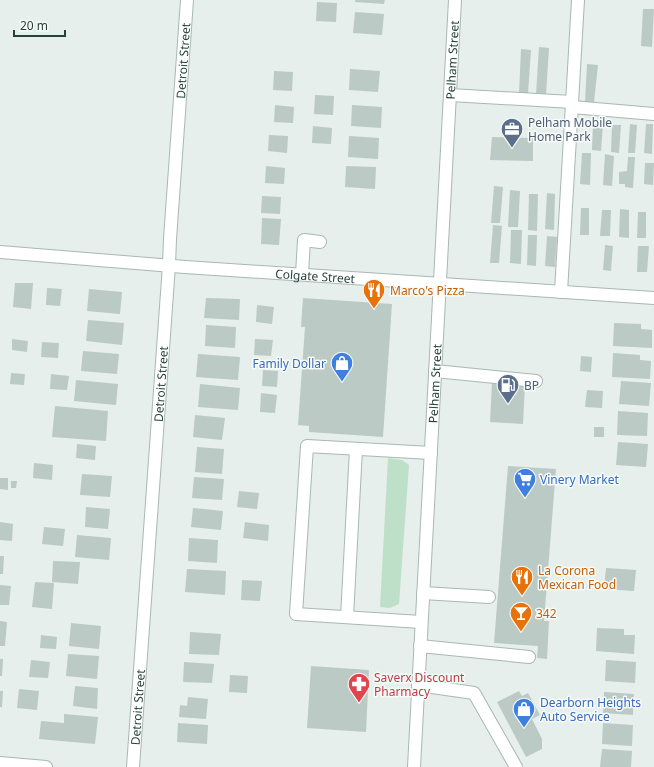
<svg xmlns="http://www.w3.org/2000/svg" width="654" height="767" viewBox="0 0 654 767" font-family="'Noto Sans',sans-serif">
  <rect width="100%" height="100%" fill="#e6efeb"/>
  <!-- green -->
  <path fill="#bfe0c8" d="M 388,458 L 402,460 L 409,465 L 399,604 L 390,608 L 380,607 Z"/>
  <!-- building -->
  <path fill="#bbcac4" d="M 355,0 L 385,0 L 384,4 L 355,2 Z
    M 317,2 L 337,3 L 336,22 L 316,21 Z
    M 643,9 L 654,9 L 652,47 L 641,46 Z
    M 355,12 L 384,14 L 382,35 L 353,33 Z
    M 539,47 L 549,48 L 546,95 L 536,95 Z
    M 521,49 L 531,50 L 528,94 L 519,93 Z
    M 587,64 L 598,65 L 594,102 L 585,102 Z
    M 350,69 L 380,71 L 378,92 L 349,90 Z
    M 274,71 L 293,72 L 292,91 L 273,90 Z
    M 315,95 L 334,96 L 333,115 L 314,114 Z
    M 275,105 L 294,107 L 293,123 L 274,122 Z
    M 352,105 L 382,107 L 381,128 L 351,126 Z
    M 593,123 L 603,124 L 601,151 L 592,150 Z
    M 630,124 L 637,125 L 635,153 L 628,153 Z
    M 646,124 L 653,124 L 652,154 L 644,153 Z
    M 612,125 L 621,125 L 619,153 L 611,152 Z
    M 313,126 L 332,128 L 331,144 L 312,143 Z
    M 269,135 L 288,136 L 287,153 L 268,151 Z
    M 349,136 L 379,138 L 378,159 L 348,157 Z
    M 492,137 L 533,138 L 533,161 L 490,160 Z
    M 582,153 L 591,153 L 590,185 L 580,184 Z
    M 605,154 L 614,156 L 612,186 L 603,185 Z
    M 628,157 L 635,157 L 633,188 L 625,187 L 625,184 L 619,184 L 619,172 L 627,171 Z
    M 645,163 L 654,163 L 653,185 L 644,184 Z
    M 266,166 L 285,168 L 284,184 L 265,183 Z
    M 346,166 L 376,167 L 375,189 L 345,187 Z
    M 494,186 L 503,187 L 500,223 L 491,223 Z
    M 510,190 L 520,191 L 518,227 L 508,227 Z
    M 547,193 L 555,194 L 554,230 L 545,229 Z
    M 529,194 L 538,194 L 537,231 L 528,230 Z
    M 262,196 L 281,197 L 280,214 L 261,213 Z
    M 581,208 L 589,208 L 589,235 L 580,235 Z
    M 620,209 L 629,210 L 629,238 L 619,237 Z
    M 602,210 L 611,210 L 610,236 L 600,236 Z
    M 638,212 L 646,212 L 646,238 L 637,238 Z
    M 262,218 L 281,219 L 279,245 L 261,244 Z
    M 493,225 L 502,226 L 499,263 L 490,263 Z
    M 511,230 L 522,230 L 521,264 L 510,263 Z
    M 528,235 L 537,235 L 536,266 L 527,265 Z
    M 547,236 L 557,237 L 555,267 L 545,266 Z
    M 605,245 L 613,246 L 611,271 L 603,270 Z
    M 638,246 L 649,246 L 647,272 L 637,272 Z
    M 15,283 L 33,283 L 31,309 L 13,307 Z
    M 47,288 L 62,289 L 60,306 L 46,305 Z
    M 89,289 L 122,292 L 120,314 L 87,311 Z
    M 206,298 L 240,299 L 239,320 L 204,318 Z
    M 303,298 L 392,304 L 383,437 L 309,432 L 309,426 L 298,425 L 305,327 L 301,327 Z
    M 257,305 L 274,307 L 272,324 L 256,322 Z
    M 88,320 L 124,323 L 122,345 L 86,341 Z
    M 614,323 L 641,324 L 641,329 L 652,330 L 652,348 L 613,346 Z
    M 206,325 L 236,327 L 235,348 L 205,346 Z
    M 12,339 L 28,341 L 27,352 L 12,350 Z
    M 255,339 L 273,340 L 271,356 L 254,355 Z
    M 42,342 L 59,343 L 58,358 L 41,357 Z
    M 83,351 L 119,354 L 117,374 L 81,371 Z
    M 613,353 L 640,355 L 640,360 L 651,361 L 650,379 L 612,377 Z
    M 198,354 L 240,357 L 238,380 L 196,377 Z
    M 581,356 L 592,357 L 591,372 L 580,371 Z
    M 263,370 L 278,371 L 277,387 L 262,386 Z
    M 11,373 L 25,374 L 24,385 L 10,384 Z
    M 51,374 L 69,376 L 67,390 L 50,389 Z
    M 76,380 L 118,384 L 116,405 L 74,401 Z
    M 621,381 L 651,383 L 649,406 L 619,404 Z
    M 492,382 L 525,384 L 523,424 L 490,422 Z
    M 200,384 L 240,388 L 238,410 L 198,407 Z
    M 587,390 L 603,391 L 602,408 L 585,407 Z
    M 261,393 L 277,395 L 275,413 L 260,412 Z
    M 55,406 L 108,411 L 106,441 L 52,437 Z
    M 618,411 L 648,413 L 647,436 L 617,435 Z
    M 195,415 L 225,418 L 222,440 L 193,437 Z
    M 594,427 L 604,427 L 604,437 L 594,437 Z
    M 618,442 L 648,444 L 646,467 L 616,465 Z
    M 77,444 L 96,446 L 95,460 L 76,458 Z
    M 197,447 L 224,449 L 222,474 L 195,472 Z
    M 34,463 L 53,465 L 52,480 L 33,478 Z
    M 508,466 L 556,469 L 544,621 L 549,621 L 547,659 L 537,658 L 538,646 L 494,643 Z
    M 82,474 L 112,476 L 110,497 L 80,495 Z
    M 194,477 L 224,479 L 222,500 L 192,498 Z
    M 0,478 L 8,478 L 8,490 L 0,489 Z
    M 11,481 L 17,481 L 16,488 L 11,488 Z
    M 239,491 L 259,493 L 257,509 L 237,507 Z
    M 86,507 L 110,509 L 108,529 L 85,527 Z
    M 193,508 L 223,511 L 221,530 L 191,527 Z
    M 0,522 L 13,524 L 12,541 L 0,540 Z
    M 245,522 L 269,525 L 268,541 L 243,538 Z
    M 44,527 L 65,529 L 63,546 L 42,544 Z
    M 77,535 L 111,538 L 109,560 L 75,557 Z
    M 189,538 L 218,540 L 217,563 L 188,561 Z
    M 0,556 L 4,556 L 3,574 L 0,574 Z
    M 53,561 L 80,562 L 78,584 L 52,582 Z
    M 606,568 L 636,570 L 634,591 L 604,589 Z
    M 187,569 L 226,571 L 225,595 L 185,592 Z
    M 242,580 L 262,581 L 260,601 L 241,600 Z
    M 35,582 L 54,583 L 52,609 L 32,607 Z
    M 0,585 L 11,586 L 9,605 L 0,605 Z
    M 0,621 L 7,622 L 5,646 L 0,646 Z
    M 71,623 L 101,626 L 99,649 L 69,646 Z
    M 597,628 L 624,629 L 624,635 L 635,635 L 634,654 L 596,651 Z
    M 190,632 L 221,634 L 219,655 L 189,654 Z
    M 41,635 L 57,637 L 56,649 L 40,648 Z
    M 68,654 L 99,656 L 97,679 L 66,676 Z
    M 0,659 L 3,659 L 2,676 L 0,676 Z
    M 31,660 L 50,662 L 48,678 L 29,677 Z
    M 606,660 L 636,662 L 635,683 L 605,681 Z
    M 184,662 L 214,664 L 212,683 L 183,682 Z
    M 311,666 L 369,670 L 366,732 L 307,728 Z
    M 230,675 L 248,676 L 247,693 L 229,692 Z
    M 75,686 L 98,688 L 97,709 L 73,706 Z
    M 19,689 L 39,691 L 37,710 L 17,708 Z
    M 0,691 L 3,691 L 2,707 L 0,707 Z
    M 519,691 L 522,696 L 528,693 L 540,715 L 532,719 L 542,739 L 542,749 L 526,757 L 497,702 Z
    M 604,692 L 634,694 L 633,715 L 603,713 Z
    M 188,697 L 208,699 L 206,719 L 179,717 L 180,705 L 187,706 Z
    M 64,714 L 98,717 L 95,744 L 39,739 L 41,721 L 64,723 Z
    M 178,723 L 208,725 L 207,744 L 177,742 Z
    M 603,723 L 633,725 L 632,746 L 602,744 Z
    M 602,749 L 632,751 L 631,767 L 600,767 Z"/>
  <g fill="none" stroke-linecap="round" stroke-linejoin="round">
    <!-- minor casing -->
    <g stroke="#a8b8b2" stroke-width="14">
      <g id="minor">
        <path d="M 450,95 L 572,102"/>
        <path d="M 572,107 L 654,114"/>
        <path id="s1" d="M 0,252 L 185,267 L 654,298"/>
        <path d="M 302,274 L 304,240 L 320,242"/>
        <path d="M 561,292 L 578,0"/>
        <path d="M 435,371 L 536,381"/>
        <path d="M 423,593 L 489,597"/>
        <path d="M 347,617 L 356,449"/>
        <path d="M 421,622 L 296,614 L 307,446 L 431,453"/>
        <path d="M 420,646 L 529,657"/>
        <path d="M 418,685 L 474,693 L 516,767"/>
        <path d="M 0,763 L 46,767"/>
        <path id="s2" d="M 133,767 L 169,265 L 170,239 L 187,0"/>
        <path id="s3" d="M 414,767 L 455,0"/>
      </g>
    </g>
    <!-- minor -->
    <use href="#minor" stroke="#fff" stroke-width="12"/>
  </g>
  <!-- icons -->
  <defs>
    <g id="office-pin" transform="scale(1.15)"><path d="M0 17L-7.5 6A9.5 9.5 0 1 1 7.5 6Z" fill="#5c6f8a" stroke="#f7fbf9"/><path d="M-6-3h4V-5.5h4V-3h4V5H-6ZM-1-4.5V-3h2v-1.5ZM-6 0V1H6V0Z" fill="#fff"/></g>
    <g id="restaurant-pin" transform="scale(1.15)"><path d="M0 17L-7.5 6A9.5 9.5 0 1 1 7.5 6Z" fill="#e8710a" stroke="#f7fbf9"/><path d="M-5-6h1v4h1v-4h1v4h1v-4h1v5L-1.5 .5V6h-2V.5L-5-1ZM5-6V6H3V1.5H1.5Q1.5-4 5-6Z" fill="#fff"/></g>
    <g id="shop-pin" transform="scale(1.15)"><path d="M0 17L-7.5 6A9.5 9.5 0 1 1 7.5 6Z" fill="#3f7fe0" stroke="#f7fbf9"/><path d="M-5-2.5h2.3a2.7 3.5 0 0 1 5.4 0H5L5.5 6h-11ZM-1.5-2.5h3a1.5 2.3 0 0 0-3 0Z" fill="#fff"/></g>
    <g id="fuel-pin" transform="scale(1.15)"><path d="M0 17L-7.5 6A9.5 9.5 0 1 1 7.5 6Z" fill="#5c6f8a" stroke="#f7fbf9"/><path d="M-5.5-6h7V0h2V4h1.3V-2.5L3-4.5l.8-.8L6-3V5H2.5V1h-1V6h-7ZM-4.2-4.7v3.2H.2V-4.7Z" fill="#fff"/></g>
    <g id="supermarket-pin" transform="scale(1.15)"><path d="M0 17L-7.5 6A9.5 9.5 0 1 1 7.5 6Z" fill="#3f7fe0" stroke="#f7fbf9"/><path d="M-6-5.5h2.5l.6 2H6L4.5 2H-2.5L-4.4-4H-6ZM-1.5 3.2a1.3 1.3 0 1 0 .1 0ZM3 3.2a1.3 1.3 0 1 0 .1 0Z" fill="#fff"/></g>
    <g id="bar-pin" transform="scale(1.15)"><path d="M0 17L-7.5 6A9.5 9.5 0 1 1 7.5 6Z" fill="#e8710a" stroke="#f7fbf9"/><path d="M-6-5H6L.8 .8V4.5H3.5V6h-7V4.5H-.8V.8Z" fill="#fff"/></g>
    <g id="pharmacy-pin" transform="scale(1.15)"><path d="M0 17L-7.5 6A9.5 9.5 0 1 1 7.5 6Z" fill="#e0444e" stroke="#f7fbf9"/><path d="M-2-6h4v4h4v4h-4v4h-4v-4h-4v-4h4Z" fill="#fff"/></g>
  </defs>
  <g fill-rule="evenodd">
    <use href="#office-pin" x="512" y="129"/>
    <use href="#restaurant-pin" x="374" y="290"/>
    <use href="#shop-pin" x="342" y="363"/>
    <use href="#fuel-pin" x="508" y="385"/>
    <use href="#supermarket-pin" x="525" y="479"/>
    <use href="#restaurant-pin" x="522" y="577"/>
    <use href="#bar-pin" x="521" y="613"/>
    <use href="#pharmacy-pin" x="359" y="684"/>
    <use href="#shop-pin" x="524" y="709"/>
  </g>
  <g text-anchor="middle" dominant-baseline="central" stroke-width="3" stroke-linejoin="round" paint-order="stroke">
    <!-- street labels -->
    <g font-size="12" fill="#24423a" stroke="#f7fbf9">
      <text stroke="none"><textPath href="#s2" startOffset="708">Detroit Street</textPath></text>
      <text stroke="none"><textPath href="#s3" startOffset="708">Pelham Street</textPath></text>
      <text stroke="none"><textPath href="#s1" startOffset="316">Colgate Street</textPath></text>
      <text stroke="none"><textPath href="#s2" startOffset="384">Detroit Street</textPath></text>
      <text stroke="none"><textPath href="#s3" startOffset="384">Pelham Street</textPath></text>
      <text stroke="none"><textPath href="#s2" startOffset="60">Detroit Street</textPath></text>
    </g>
    <!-- service labels -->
    <g font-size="12" fill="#4e5e75" stroke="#f7fbf9" text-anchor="start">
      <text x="528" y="122">Pelham Mobile<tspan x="528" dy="14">Home Park</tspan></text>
      <text x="524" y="385">BP</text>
    </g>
    <!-- food labels -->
    <g font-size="12" fill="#c56008" stroke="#f7fbf9" text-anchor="start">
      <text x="390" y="290">Marco's Pizza</text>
      <text x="538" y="570">La Corona<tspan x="538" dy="14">Mexican Food</tspan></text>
      <text x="536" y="613">342</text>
    </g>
    <!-- shop labels -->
    <g font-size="12" fill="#366cbe" stroke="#f7fbf9" text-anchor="start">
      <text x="326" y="363" text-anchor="end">Family Dollar</text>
      <text x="540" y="479">Vinery Market</text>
      <text x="540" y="702">Dearborn Heights<tspan x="540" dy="14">Auto Service</tspan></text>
    </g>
    <!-- health labels -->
    <g font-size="12" fill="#be3a42" stroke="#f7fbf9" text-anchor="start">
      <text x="374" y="677">Saverx Discount<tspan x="374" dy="14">Pharmacy</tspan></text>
    </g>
  </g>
  <!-- scale -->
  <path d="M14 30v6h51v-6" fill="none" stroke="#24423a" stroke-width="2"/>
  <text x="20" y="30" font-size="12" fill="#24423a" stroke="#f7fbf9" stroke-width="3" paint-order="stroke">20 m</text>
</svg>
